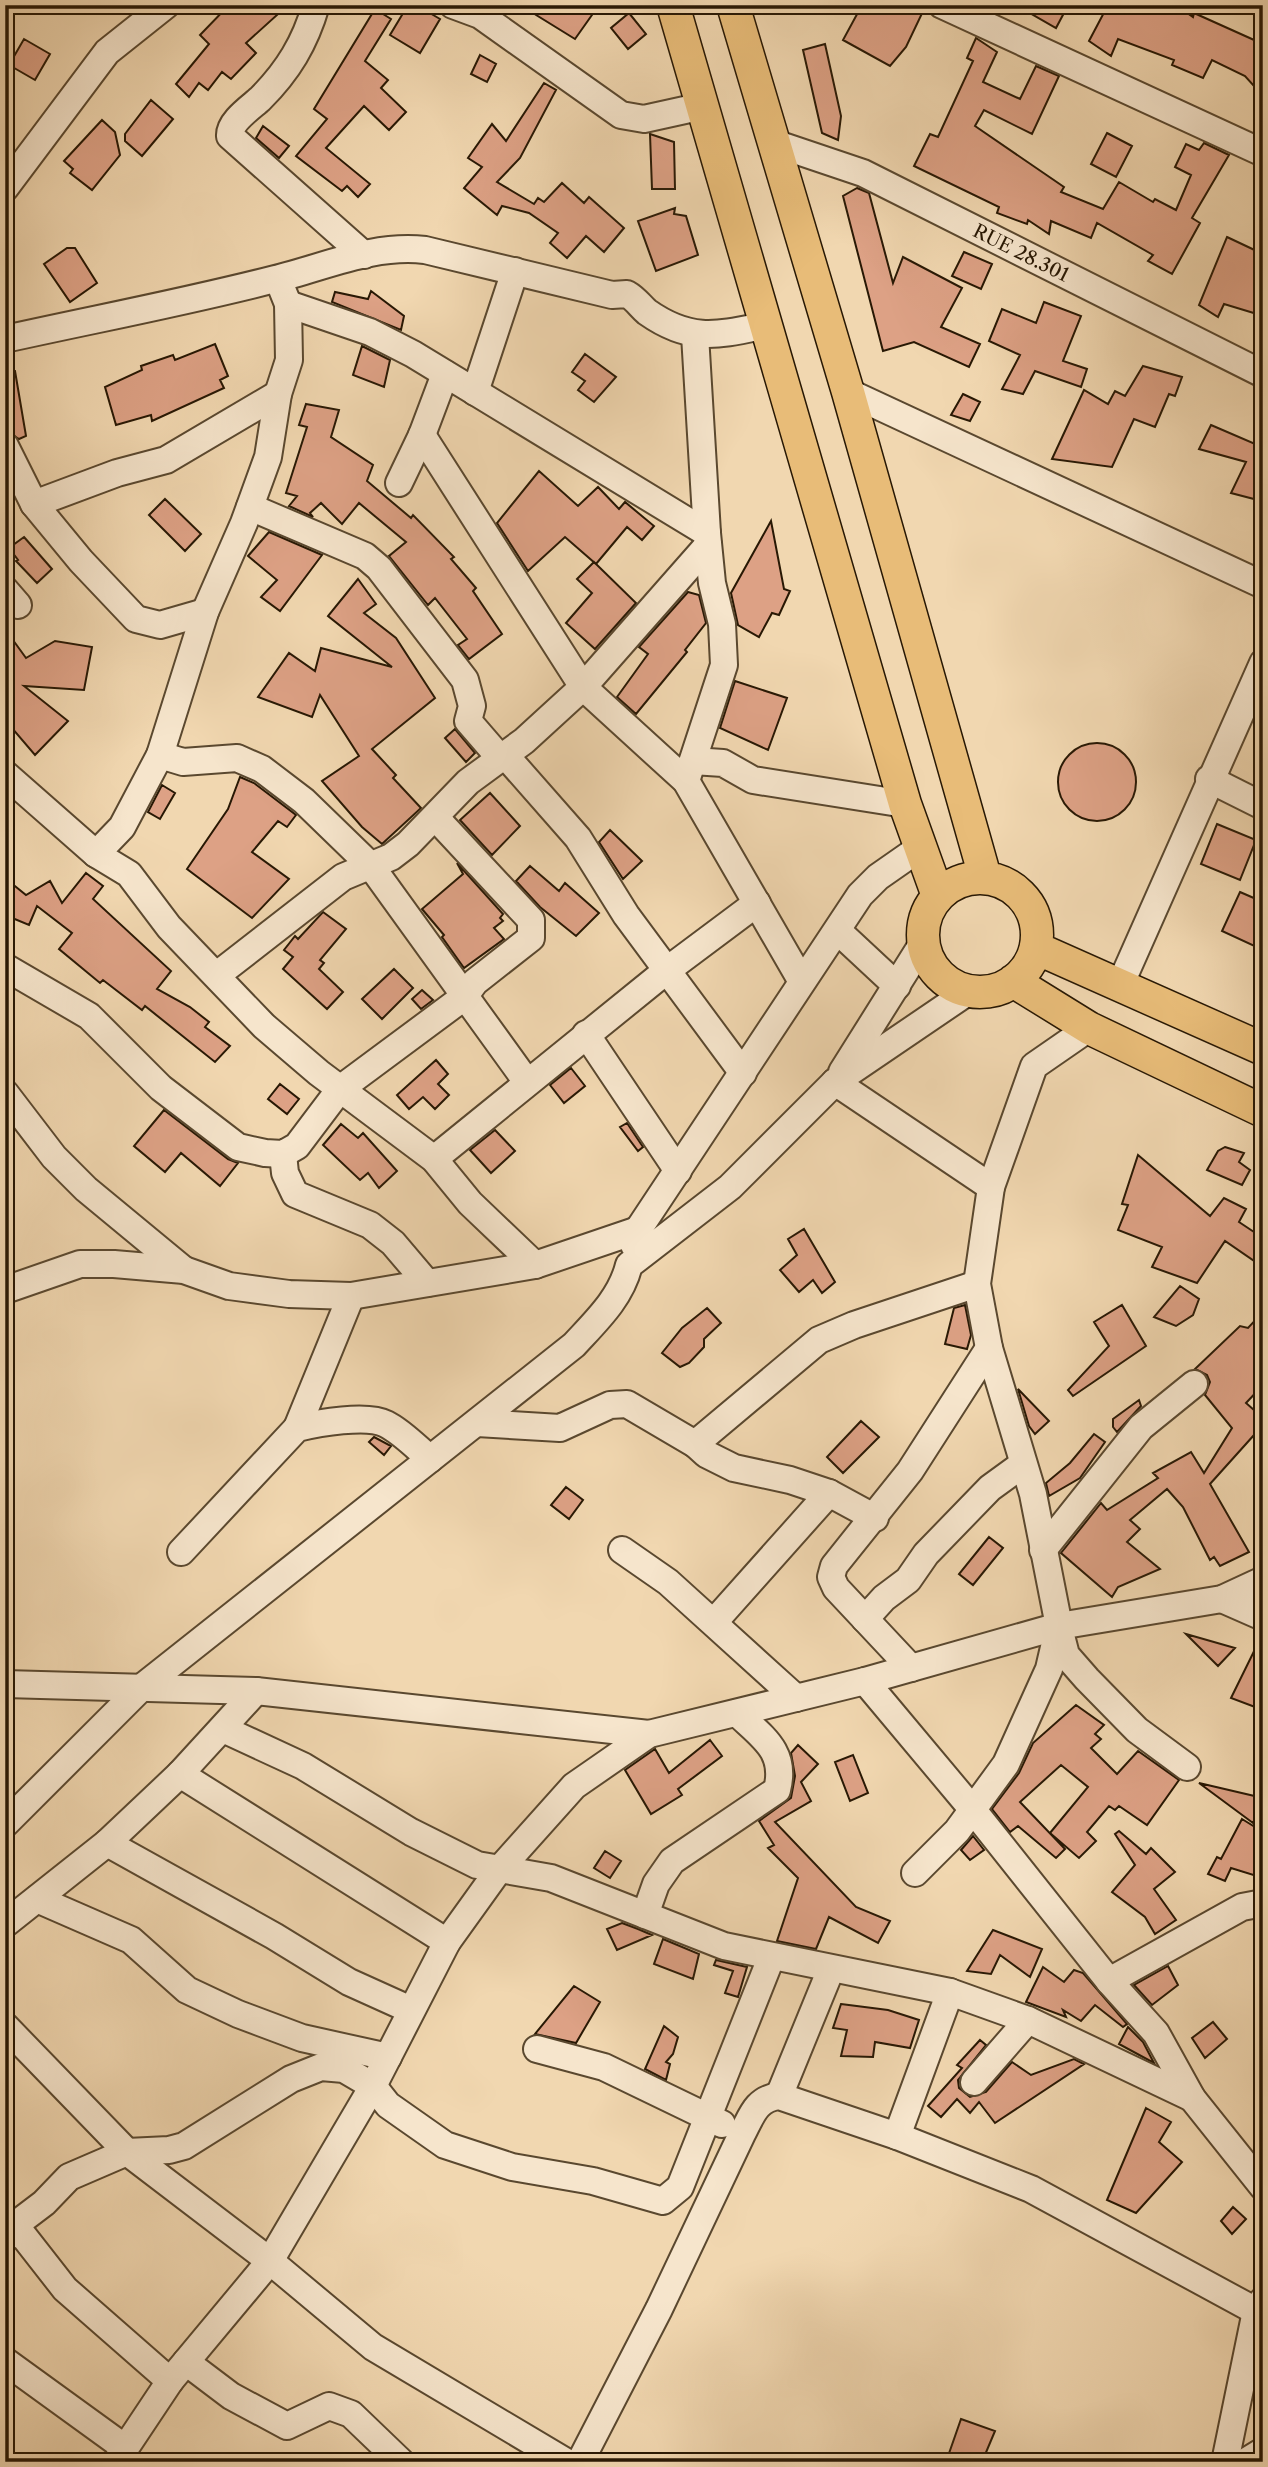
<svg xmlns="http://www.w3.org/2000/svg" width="1268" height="2467" viewBox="0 0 1268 2467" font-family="'Libre Caslon Text',serif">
  <rect width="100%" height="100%" fill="#f1d7b0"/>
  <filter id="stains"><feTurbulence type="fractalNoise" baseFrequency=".00286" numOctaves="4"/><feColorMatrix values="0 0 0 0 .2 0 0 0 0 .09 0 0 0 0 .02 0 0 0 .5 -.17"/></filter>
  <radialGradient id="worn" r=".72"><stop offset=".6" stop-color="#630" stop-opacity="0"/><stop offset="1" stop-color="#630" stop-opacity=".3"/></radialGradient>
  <!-- building -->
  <path fill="#dda185" stroke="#281804" stroke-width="2" d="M 229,5 L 288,5 L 246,43 L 256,53 L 231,79 L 222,72 L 208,90 L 199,83 L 189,97 L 176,84 L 209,44 L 200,35 Z
    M 408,5 L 416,5 L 440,19 L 420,53 L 390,35 Z
    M 520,5 L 599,5 L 575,39 Z
    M 862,5 L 926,5 L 906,47 L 890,66 L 843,40 Z
    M 1016,5 L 1055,5 L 1065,11 L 1056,28 Z
    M 1108,5 L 1176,5 L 1193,17 L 1194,13 L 1263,44 L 1263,96 L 1245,76 L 1212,60 L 1203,78 L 1172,65 L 1174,60 L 1118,39 L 1111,56 L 1089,41 Z
    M 375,9 L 391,19 L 365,61 L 388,80 L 381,88 L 406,112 L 389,130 L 364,106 L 326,148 L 370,184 L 358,197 L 347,186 L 342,191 L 296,156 L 327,119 L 314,109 Z
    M 629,13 L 646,34 L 628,49 L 611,28 Z
    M 976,38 L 997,52 L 983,82 L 1020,99 L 1036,66 L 1059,76 L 1032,134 L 984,110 L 975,126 L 1064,187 L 1061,192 L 1103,209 L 1119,182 L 1153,202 L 1155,199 L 1176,210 L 1191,175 L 1175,167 L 1186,144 L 1199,150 L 1204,143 L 1229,155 L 1192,218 L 1200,223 L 1172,274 L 1148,261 L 1153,255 L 1097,223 L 1091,238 L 1051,221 L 1049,234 L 1028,220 L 1027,224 L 997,213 L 999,207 L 914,166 L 930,134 L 938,137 L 973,61 L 967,58 Z
    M 24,39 L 50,54 L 35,80 L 9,65 Z
    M 825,44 L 841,116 L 838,140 L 822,133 L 803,50 Z
    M 480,55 L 496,64 L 487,82 L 471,74 Z
    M 544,83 L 556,90 L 520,158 L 497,182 L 534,204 L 538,198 L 544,202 L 562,183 L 584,203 L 589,197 L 624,228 L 604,252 L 586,236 L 567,258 L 550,243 L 558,233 L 529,213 L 502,206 L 497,215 L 464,188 L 482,167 L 468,158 L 492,124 L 506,141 Z
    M 151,100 L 173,119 L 142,156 L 125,141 L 125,134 Z
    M 102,120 L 115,132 L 120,155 L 92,190 L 70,173 L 73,169 L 64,161 Z
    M 263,126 L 289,146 L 279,158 L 256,138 Z
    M 1107,133 L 1132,146 L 1116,177 L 1091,164 Z
    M 650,134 L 674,142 L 675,189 L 652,189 Z
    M 857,188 L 869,193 L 893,283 L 903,257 L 962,288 L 941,327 L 980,344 L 969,367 L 914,342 L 883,351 L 843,196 Z
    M 675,208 L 674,214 L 686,216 L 698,255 L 656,271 L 638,221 Z
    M 1227,237 L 1263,254 L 1263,301 L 1257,314 L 1224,304 L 1218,317 L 1199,305 Z
    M 67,248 L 75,248 L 97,283 L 70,302 L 44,264 Z
    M 964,252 L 992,264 L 981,289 L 952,276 Z
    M 371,291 L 404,316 L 401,330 L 332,302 L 335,292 L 368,299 Z
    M 1044,302 L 1081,316 L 1063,361 L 1087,369 L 1081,387 L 1035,371 L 1023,394 L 1002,389 L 1020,355 L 989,341 L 1002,309 L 1036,323 Z
    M 215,344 L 228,376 L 220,380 L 224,388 L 152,421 L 151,415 L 116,425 L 105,387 L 142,370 L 141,366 L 173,355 L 175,360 Z
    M 362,346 L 390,360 L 384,387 L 353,375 Z
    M 585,354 L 616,377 L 594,402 L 578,390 L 585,381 L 572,372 Z
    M 1143,366 L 1182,377 L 1175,396 L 1169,394 L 1155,427 L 1134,419 L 1112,467 L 1052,459 L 1084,390 L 1108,404 L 1115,391 L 1125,396 Z
    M 15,371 L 26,436 L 19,439 L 5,430 L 5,372 Z
    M 963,394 L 980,402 L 970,421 L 951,415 Z
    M 306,404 L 339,410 L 331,437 L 373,465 L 367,481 L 411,518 L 413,515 L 454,557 L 451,559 L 476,588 L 473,591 L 502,634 L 469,659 L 458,645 L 467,639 L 435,598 L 428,605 L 389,556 L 406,542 L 359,503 L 342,524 L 321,503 L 310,513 L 313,517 L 289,506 L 297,496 L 286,493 L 307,427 L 299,425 Z
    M 1211,425 L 1255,444 L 1263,428 L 1263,478 L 1254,499 L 1231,493 L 1246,462 L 1199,449 Z
    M 539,471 L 578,506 L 598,487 L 619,509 L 625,502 L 654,526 L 642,540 L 627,527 L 596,564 L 565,537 L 528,571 L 497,523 Z
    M 165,499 L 201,534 L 185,551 L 149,515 Z
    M 771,521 L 784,589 L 790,591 L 779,615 L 772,613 L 759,637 L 738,625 L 731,593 Z
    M 269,532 L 322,555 L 280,611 L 261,597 L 277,580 L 248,556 Z
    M 24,537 L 52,569 L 37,583 L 16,561 L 18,560 L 9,548 Z
    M 594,562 L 636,603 L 595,649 L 566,623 L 592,593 L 577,579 Z
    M 358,579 L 376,604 L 364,613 L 396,638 L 435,698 L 372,749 L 396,775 L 393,778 L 421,808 L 382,844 L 362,827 L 322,781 L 359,756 L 320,695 L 312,717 L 258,697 L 289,653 L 315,671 L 321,648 L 392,667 L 328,616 Z
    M 688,592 L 699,595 L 706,623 L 685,650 L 687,652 L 636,714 L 617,697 L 648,654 L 639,647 Z
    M 5,629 L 26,658 L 55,641 L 92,647 L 84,690 L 24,686 L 68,721 L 35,755 L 5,720 Z
    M 735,681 L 787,698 L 768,750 L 720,728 Z
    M 455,729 L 475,753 L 466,762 L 445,738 Z
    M1058 782a39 39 0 1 1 78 0a39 39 0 1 1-78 0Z
    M 240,777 L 254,783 L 296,815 L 287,827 L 278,821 L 252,852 L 289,879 L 252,918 L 187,869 L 228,809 Z
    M 162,785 L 175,793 L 160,819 L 148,812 Z
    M 490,793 L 520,826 L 492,855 L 460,820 Z
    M 1217,824 L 1256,840 L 1240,880 L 1201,864 Z
    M 610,830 L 642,861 L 623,879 L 599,842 Z
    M 457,863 L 503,914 L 500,918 L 503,921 L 494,928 L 504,939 L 464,968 L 442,937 L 444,935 L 422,909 L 463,874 Z
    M 530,866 L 559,891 L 565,883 L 599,913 L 576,936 L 540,907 L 516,881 Z
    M 86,873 L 103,886 L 93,899 L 171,971 L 157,989 L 190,1007 L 209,1022 L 205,1027 L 230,1046 L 215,1062 L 145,1006 L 142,1010 L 103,980 L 100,983 L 59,949 L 72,933 L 37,906 L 29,925 L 5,915 L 5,878 L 26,895 L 50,881 L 62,903 Z
    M 1240,892 L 1263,902 L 1263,950 L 1222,931 Z
    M 323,912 L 346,929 L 320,960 L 324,963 L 319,969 L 343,992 L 327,1009 L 283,969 L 293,957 L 284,950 L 295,936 L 298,939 Z
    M 394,969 L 413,988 L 382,1019 L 362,999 Z
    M 422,990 L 433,1000 L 421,1009 L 412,999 Z
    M 436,1060 L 448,1074 L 438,1084 L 449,1095 L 435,1109 L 423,1097 L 409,1109 L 397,1095 Z
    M 571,1068 L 585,1086 L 564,1103 L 550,1085 Z
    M 280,1084 L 299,1099 L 287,1114 L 268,1099 Z
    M 164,1110 L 228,1159 L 238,1163 L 220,1186 L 181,1153 L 165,1172 L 134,1146 Z
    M 627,1123 L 643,1147 L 638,1151 L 620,1127 Z
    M 341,1124 L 358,1138 L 363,1133 L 397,1171 L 379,1188 L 368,1173 L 360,1180 L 323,1145 Z
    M 495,1130 L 515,1151 L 491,1173 L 470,1150 Z
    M 1225,1147 L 1244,1153 L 1239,1162 L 1250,1170 L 1242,1185 L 1207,1170 L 1218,1151 Z
    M 1138,1155 L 1210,1216 L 1224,1198 L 1246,1209 L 1239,1222 L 1263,1238 L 1263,1267 L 1225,1241 L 1197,1283 L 1152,1267 L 1162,1247 L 1118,1230 L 1128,1205 L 1122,1204 Z
    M 804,1229 L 835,1282 L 822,1293 L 813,1280 L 799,1292 L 780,1270 L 797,1255 L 788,1239 Z
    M 1180,1286 L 1199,1299 L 1193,1315 L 1176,1326 L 1154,1317 Z
    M 965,1305 L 971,1335 L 967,1349 L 945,1344 L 954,1308 Z
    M 1122,1305 L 1146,1346 L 1073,1396 L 1068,1390 L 1109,1346 L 1094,1322 Z
    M 707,1308 L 721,1323 L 704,1339 L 704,1347 L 689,1363 L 680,1367 L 662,1353 L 682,1328 Z
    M 1263,1312 L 1263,1385 L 1246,1403 L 1263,1418 L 1263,1425 L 1210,1484 L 1249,1552 L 1220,1566 L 1214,1557 L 1210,1560 L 1183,1507 L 1167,1489 L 1130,1520 L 1140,1529 L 1127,1542 L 1160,1569 L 1118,1587 L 1112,1597 L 1061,1553 L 1101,1503 L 1107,1510 L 1158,1478 L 1153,1473 L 1191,1452 L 1204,1473 L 1232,1428 L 1205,1395 L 1210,1382 L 1207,1375 L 1195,1369 L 1240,1326 L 1248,1328 Z
    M 1018,1389 L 1049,1421 L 1035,1434 L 1029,1426 Z
    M 1139,1400 L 1141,1406 L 1117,1432 L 1113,1427 L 1113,1419 Z
    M 861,1421 L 879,1437 L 843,1473 L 827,1457 Z
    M 1094,1434 L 1105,1442 L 1080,1478 L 1049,1496 L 1046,1483 L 1070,1463 Z
    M 374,1437 L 391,1446 L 384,1455 L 369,1442 Z
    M 566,1487 L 583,1500 L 569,1519 L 551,1505 Z
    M 989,1537 L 1003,1548 L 973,1585 L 959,1574 Z
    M 1263,1633 L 1263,1710 L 1231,1698 Z
    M 1186,1634 L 1235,1648 L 1218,1666 Z
    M 1076,1705 L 1104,1725 L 1095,1734 L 1101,1739 L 1091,1748 L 1117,1774 L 1138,1751 L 1179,1780 L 1147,1825 L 1119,1806 L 1115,1810 L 1109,1806 L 1087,1832 L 1096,1841 L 1079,1858 L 1050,1833 L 1088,1787 L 1061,1765 L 1020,1802 L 1065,1849 L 1056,1858 L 1018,1826 L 1010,1832 L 992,1809 L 1019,1773 L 1033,1743 Z
    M 710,1740 L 722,1756 L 678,1789 L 682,1795 L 651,1814 L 625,1770 L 655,1749 L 669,1773 Z
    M 798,1745 L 818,1764 L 801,1782 L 811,1801 L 775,1822 L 856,1907 L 890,1921 L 878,1943 L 829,1917 L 816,1949 L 777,1941 L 798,1878 L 768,1848 L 774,1845 L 759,1821 L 791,1798 L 795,1776 L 791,1753 Z
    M 853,1755 L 868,1793 L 850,1801 L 835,1762 Z
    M 1199,1783 L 1263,1798 L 1253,1823 Z
    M 1242,1819 L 1263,1832 L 1263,1878 L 1231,1868 L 1225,1881 L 1208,1874 L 1217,1857 L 1221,1859 Z
    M 1119,1831 L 1146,1854 L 1151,1848 L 1175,1872 L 1154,1889 L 1176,1920 L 1155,1934 L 1145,1917 L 1112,1892 L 1135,1865 L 1115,1834 Z
    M 973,1836 L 984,1850 L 970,1860 L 961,1850 Z
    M 605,1851 L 621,1861 L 610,1878 L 594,1868 Z
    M 622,1923 L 638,1929 L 652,1935 L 617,1950 L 607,1929 Z
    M 993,1930 L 1042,1949 L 1030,1977 L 1000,1955 L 991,1974 L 967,1971 Z
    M 663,1939 L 699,1954 L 693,1979 L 654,1964 Z
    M 716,1960 L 747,1967 L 738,1997 L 725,1993 L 733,1971 L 714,1965 Z
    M 1168,1966 L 1178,1985 L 1152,2005 L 1134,1985 Z
    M 1043,1967 L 1064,1982 L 1074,1970 L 1083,1973 L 1127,2024 L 1123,2027 L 1095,2005 L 1081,2021 L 1063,2010 L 1066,2017 L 1026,2002 Z
    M 574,1986 L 600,2002 L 576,2043 L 535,2034 Z
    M 841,2004 L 888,2010 L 919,2020 L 910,2048 L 875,2042 L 873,2057 L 841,2056 L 847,2030 L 833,2028 Z
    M 1213,2022 L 1227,2039 L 1205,2058 L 1192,2038 Z
    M 664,2026 L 678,2037 L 673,2054 L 666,2062 L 670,2064 L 666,2080 L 645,2069 Z
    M 1128,2027 L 1143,2042 L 1154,2063 L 1119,2044 Z
    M 980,2040 L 986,2045 L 958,2080 L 959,2088 L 970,2097 L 986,2092 L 1012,2062 L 1031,2075 L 1074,2059 L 1084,2064 L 995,2123 L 979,2102 L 970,2113 L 957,2099 L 941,2117 L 928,2106 L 962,2068 L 957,2065 Z
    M 1146,2108 L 1171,2122 L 1159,2142 L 1182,2162 L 1136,2213 L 1107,2200 Z
    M 1233,2207 L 1246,2219 L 1232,2234 L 1221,2221 Z
    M 961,2419 L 995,2431 L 982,2462 L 946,2462 Z"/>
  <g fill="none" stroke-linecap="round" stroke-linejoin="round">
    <!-- minor casing -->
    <g stroke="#5a482f" stroke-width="30">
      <g id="minor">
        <path d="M 316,5 C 305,43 288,71 260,99 C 250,108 229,122 230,136 L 364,255"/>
        <path d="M 453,5 L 480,15 L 621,115 L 644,119 L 703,106"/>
        <path d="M 942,5 L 1263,153"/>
        <path id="s1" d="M 774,143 L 863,173 L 1263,374"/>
        <path d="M 5,188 L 107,52 L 166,5"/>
        <path d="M 288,304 L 370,332 L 413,354 L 707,533"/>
        <path d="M 5,339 C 95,319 186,302 275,279 C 325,267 373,244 425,250 L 612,295 L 627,294 C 636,299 640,306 647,312 C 691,343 718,335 767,325"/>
        <path d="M 475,392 L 515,271"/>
        <path d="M 848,392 L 1263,585"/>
        <path d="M 422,435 L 583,687 L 686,781 L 801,980"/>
        <path d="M 5,446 L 34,504 L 81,561 L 136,619 L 160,625 L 205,612"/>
        <path d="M 399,483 L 422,435 L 445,374"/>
        <path d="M 34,504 L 117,473 L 166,460 L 278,394"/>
        <path d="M 250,507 L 365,556 L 379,568 L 465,680 L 472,706 L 468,721 L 500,758"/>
        <path d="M 5,590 L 18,605"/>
        <path d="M 160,755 L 183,762 L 237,758 L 262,769 L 304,801 L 371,866 L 527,1082"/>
        <path d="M 505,755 L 578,838 L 626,915 L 743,1073"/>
        <path d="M 693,761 L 723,763 L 753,780 L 905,804"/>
        <path d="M 5,774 L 96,854 L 129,874 L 169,927 L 264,1026 L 319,1073 L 434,1159 L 470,1203 L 535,1265"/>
        <path d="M 1209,779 L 1263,806"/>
        <path d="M 686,781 L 724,665 L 722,624 L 712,583 L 707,533 L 695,335"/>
        <path d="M 96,854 L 122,827 L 160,755 L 205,612 L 244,523 L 268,457 L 278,394 L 289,360 L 288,304 L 278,279"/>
        <path d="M 839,932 L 897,986"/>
        <path d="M 5,967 L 89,1016 L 161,1088 L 238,1147 L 265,1153 L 283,1154 L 297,1146 L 340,1089 L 464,997 L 475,982 L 531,938 L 531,920 L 436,818"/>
        <path d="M 217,975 L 343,877 L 391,857 L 408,844 L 468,782 L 524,741 L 583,687 L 708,545"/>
        <path d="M 1121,983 L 1263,663"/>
        <path d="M 586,1034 L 678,1171"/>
        <path d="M 842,1072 L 923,943"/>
        <path d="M 835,1082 L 991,1187"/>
        <path d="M 5,1093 L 54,1157 L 86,1189 L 184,1270"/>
        <path d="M 283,1154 L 285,1173 L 295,1194 L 370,1225 L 393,1243 L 427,1283"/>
        <path d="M 434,1159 L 666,971 L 757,903"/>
        <path d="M 634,1245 L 638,1230 L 860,895 L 878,877 L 921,847"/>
        <path d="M 5,1290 L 80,1264 L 114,1264 L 184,1270 L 229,1286 L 289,1294 L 351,1296 L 535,1265 L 638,1230"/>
        <path d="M 477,1423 L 560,1428 L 610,1405 L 627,1404 L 695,1444 L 706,1454 L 734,1468 L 790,1480 L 829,1493 L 875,1518"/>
        <path d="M 297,1428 L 351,1296"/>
        <path d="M 695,1444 L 819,1340 L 854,1325 L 977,1284"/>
        <path d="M 622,1550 L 668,1582 L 796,1698"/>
        <path d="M 1043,1550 L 1141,1427 L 1194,1384"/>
        <path d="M 181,1552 L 297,1428 C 318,1423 367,1414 386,1424 C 402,1432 416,1447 430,1459"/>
        <path d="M 1222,1599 L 1263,1617"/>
        <path d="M 865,1619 L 884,1598 L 908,1580 L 926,1554 L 990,1488 L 1023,1464"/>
        <path d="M 714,1622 L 829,1493"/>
        <path d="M 1059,1628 L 1066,1655 L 1087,1679 L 1137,1730 L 1187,1767"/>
        <path d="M 911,1668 L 836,1588 L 831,1577 L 834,1566 L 910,1471 L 989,1348"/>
        <path d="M 865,1681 L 973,1810 L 1109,1981 L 1156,2033 L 1192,2098 L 1263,2187"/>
        <path d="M 5,1684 L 256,1691 L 649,1734"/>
        <path d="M 223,1729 L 303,1766 L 411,1832 L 477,1865 L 551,1878 L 724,1946 L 950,1992 L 1028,2020 L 1192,2098"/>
        <path d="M 180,1774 L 447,1942"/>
        <path d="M 5,1824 L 141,1688 L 574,1345 C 596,1321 621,1298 629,1265 L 730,1187 L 835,1082 L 969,991"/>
        <path d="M 107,1843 L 274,1936 L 349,1982 L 411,2010"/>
        <path d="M 915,1873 L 957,1831 L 1006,1764 L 1049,1669 L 1059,1626 L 1033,1494 L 989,1348 L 977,1284 L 991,1187 L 1034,1066 L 1089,1028"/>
        <path d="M 37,1899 L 131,1940 L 187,1990 L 238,2014 L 302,2038 L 388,2057"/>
        <path d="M 645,1915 L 656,1884 L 672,1861 L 777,1790 C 787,1751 762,1737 737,1713"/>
        <path d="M 5,1924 L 107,1843 L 180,1774 L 256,1691"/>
        <path d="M 1109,1981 L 1242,1907 L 1263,1903"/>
        <path d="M 5,2026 L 127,2152 L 270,2261 L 373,2347 L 566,2462"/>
        <path d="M 537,2049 L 604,2067 L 722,2124"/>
        <path d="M 974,2082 L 1028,2020"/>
        <path d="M 779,2096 L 831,1969"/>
        <path d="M 897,2136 L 950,1992"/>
        <path d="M 5,2218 L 15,2225 L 44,2203 L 69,2177 L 127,2152 L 169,2150 L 184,2146 L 291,2079 L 321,2067 L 344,2069 L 373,2086 L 388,2105 L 445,2145 L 512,2167 L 593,2181 L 663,2201 L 680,2187 L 771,1958"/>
        <path d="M 6,2238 L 15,2225 L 65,2289 L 170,2381"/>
        <path d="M 5,2361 L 125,2448"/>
        <path d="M 186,2362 L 231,2396 L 287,2426 L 329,2406 L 351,2414 L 401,2462"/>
        <path d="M 116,2462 L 170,2381 L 270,2261 L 373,2086 L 447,1942 L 498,1871 L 574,1786 L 649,1734 L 865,1681 L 1059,1626 L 1222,1599 L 1263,1580"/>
        <path d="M 580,2462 L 659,2309 L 742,2134 C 752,2115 756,2099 779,2096 L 897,2136 L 1031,2189 L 1256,2311"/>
        <path d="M 1225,2462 L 1256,2311 L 1263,2300"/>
        <path d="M 1245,2462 L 1263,2451"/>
      </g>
    </g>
    <!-- major casing -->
    <g stroke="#281804" stroke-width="35">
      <path id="major" d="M 673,5 L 905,804 L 938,896
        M 733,5 L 848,392 L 985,877
        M923 935a57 57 0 1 1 114 0a57 57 0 1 1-114 0Z
        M 1036,948 L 1263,1049
        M 1013,981 L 1089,1028 L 1263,1111"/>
    </g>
    <!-- minor -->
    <use href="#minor" stroke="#f6e5cc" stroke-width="26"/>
    <!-- major -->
    <use href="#major" stroke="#e8bc78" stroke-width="32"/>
  </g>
  <g text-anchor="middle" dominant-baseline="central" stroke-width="6" stroke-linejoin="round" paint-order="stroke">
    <!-- street labels -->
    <g font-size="19" fill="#281804" stroke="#f6e5cc">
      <text stroke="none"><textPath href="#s1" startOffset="271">RUE 28.301</textPath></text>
    </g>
  </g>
  <!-- margin -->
  <rect width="1268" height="2467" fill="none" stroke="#f1d7b0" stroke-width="28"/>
  <rect x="7" y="7" width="1254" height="2453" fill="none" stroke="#281804" stroke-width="3.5"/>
  <rect x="14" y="14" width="1240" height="2439" fill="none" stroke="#281804" stroke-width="2"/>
  <rect width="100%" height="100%" filter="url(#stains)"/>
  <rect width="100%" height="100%" fill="url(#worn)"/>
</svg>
